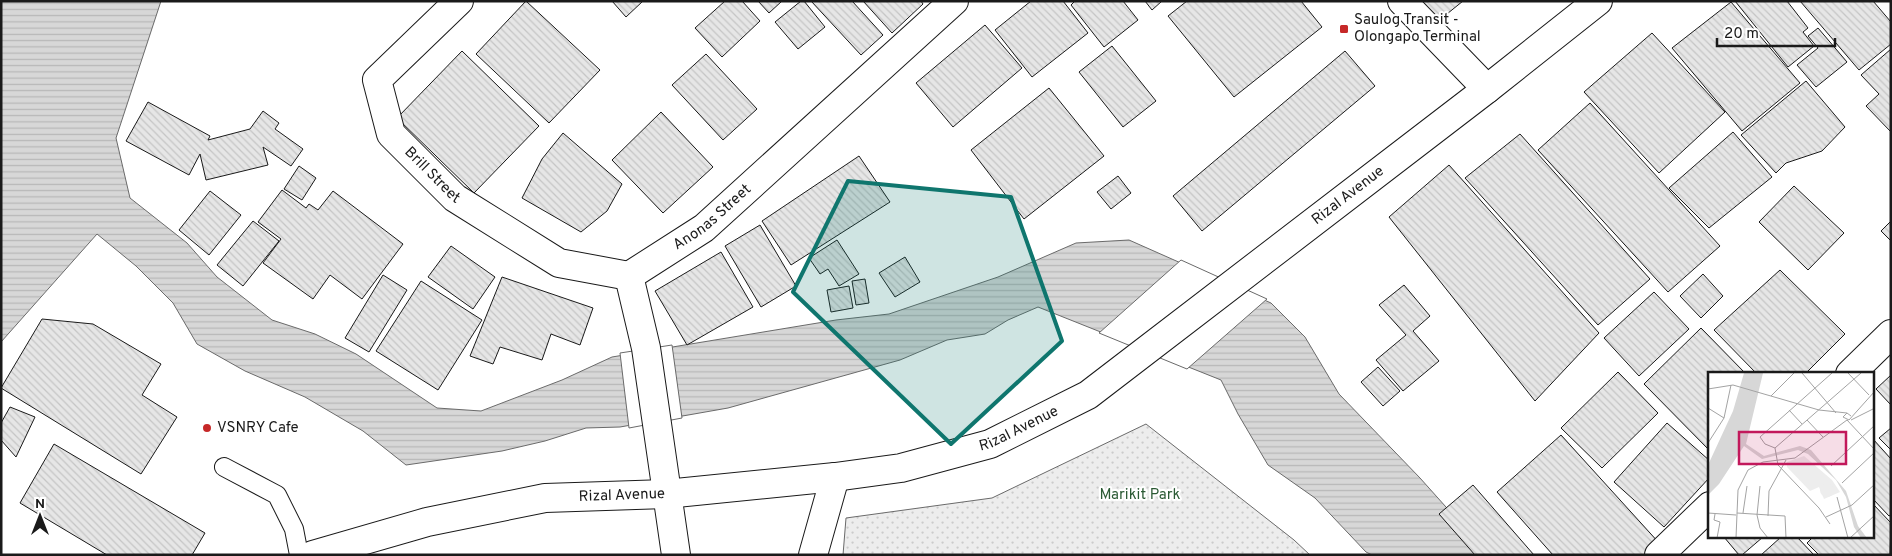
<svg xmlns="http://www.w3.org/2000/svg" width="1892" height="556" viewBox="0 0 1892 556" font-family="Overpass,sans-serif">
  <defs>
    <pattern id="grass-dots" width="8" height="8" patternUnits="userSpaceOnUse" patternTransform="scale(1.25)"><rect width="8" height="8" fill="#ededed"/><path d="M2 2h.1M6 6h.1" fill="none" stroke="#cbcbcb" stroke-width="1.8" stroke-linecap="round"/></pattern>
    <pattern id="water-rules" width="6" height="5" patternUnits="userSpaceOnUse" patternTransform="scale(1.25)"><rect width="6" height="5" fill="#d7d7d7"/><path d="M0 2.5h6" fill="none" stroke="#b8b8b8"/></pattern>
    <pattern id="building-back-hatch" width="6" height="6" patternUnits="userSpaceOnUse" patternTransform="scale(1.25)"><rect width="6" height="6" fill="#e6e6e6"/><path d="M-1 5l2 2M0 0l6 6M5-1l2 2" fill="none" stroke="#c5c5c5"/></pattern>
  </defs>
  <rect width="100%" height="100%" fill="#fff"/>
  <!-- grass -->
  <path fill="url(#grass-dots)" stroke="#6a6a6a" d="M 1146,424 L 1294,540 L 1310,555 L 843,555 L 846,518 L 992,498 Z"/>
  <!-- water -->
  <path fill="url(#water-rules)" stroke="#6a6a6a" d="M 1,1 L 161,1 L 116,138 L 130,198 L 187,243 L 217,277 L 272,320 L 315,334 L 356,354 L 437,408 L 481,411 L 562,380 L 612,357 L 836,320 L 889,314 L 998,277 L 1076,243 L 1129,240 L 1271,303 L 1305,337 L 1339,394 L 1420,478 L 1489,555 L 1372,555 L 1366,552 L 1315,498 L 1268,465 L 1238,414 L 1221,380 L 1038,307 L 1008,320 L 985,334 L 947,340 L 900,360 L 728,408 L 620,427 L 586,428 L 545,441 L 502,451 L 406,465 L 363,431 L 305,397 L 245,371 L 197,344 L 173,303 L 136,266 L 97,234 L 1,342 Z"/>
  <!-- pier -->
  <path fill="#fff" stroke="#6a6a6a" d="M 1181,260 L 1267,299 L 1187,369 L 1099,333 Z
    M 672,345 L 682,418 L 629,428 L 620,353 Z"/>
  <!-- building -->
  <path fill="url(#building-back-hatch)" stroke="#1a1a1a" d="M 526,1 L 600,70 L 549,123 L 476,54 Z
    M 612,1 L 643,1 L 626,17 Z
    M 725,1 L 742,1 L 760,21 L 722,57 L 695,28 Z
    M 758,1 L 782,1 L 769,13 Z
    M 801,1 L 804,1 L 825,27 L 798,49 L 775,22 Z
    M 811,1 L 852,1 L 883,35 L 861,55 Z
    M 863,1 L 921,1 L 923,4 L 892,33 Z
    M 1031,1 L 1063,1 L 1088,33 L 1032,77 L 995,30 Z
    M 1075,1 L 1123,1 L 1138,20 L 1104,47 L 1071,5 Z
    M 1145,1 L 1162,1 L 1152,10 Z
    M 1187,1 L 1301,1 L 1322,27 L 1234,97 L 1168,16 Z
    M 1419,1 L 1463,1 L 1437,22 Z
    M 1735,1 L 1787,1 L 1808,28 L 1803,32 L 1814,46 L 1788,67 Z
    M 1800,1 L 1873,1 L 1891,22 L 1891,44 L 1859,70 Z
    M 1731,2 L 1800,83 L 1742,131 L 1672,48 Z
    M 985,25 L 1022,68 L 953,127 L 916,83 Z
    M 1818,28 L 1847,62 L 1816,87 L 1797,65 L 1818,48 L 1808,36 Z
    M 1652,33 L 1725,112 L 1659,173 L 1584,92 Z
    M 1112,46 L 1156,101 L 1123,127 L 1079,72 Z
    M 1891,49 L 1891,132 L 1866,106 L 1879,94 L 1861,75 Z
    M 462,51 L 539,126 L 474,193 L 397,118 Z
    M 1345,51 L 1375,86 L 1202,231 L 1173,196 Z
    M 706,54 L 757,109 L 723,140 L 672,85 Z
    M 1806,81 L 1845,127 L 1822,151 L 1786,163 L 1776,173 L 1741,135 Z
    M 1049,88 L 1104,156 L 1024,219 L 971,150 Z
    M 148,102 L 210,136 L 208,140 L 250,129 L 263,111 L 279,123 L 275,129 L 303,149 L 291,166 L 263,147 L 268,165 L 206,180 L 200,154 L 189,175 L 126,141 Z
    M 1590,103 L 1720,246 L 1668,292 L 1538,150 Z
    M 661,112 L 713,167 L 663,213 L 612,160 Z
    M 1733,132 L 1772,177 L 1709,228 L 1669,188 Z
    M 563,133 L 622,184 L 607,211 L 581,232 L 522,198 L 542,159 Z
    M 1520,134 L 1650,279 L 1598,325 L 1465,178 Z
    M 859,156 L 890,202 L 791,265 L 762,221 Z
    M 1449,165 L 1599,333 L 1535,401 L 1389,217 Z
    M 299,166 L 316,178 L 302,200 L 284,189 Z
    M 1118,176 L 1131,193 L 1111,209 L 1097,192 Z
    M 1794,186 L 1844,233 L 1808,270 L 1759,222 Z
    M 282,190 L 306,208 L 309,204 L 318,210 L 333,191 L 403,244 L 362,299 L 330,275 L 313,299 L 263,263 L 281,239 L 258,222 Z
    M 210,191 L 241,215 L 209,255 L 179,230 Z
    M 253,221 L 279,241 L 243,286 L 217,265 Z
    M 1891,221 L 1891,241 L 1881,231 Z
    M 760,225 L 796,286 L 761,307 L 725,246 Z
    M 837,240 L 859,274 L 839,286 L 828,269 L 820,274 L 809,258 Z
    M 451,246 L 495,277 L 473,309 L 428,277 Z
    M 721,252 L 753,307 L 687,345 L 655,291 Z
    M 905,257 L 920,282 L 895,297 L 879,273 Z
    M 1780,270 L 1845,334 L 1805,374 L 1757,374 L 1714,330 Z
    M 1703,274 L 1723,296 L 1701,318 L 1680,296 Z
    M 383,275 L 407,290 L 369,352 L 345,338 Z
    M 502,277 L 593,308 L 580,345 L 551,334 L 542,360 L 500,347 L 493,364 L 470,356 Z
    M 865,279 L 869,303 L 856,305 L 852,281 Z
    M 421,281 L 482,320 L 438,390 L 376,351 Z
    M 1404,285 L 1430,316 L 1413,331 L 1439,361 L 1403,391 L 1376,360 L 1406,335 L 1379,305 Z
    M 849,286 L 853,308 L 831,312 L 827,290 Z
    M 1654,292 L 1689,329 L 1639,376 L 1604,338 Z
    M 42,319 L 93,324 L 161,364 L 142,395 L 177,417 L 141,474 L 1,388 Z
    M 1701,328 L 1746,374 L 1710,374 L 1710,451 L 1644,384 Z
    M 1378,367 L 1400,391 L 1383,406 L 1361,382 Z
    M 1618,372 L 1658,413 L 1602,468 L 1561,428 Z
    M 1891,375 L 1891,405 L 1876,389 Z
    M 10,407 L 35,417 L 16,457 L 1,440 L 1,423 Z
    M 1667,423 L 1710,461 L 1710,477 L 1664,527 L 1614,482 Z
    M 1891,428 L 1891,450 L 1879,438 Z
    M 1561,435 L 1660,544 L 1647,555 L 1553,555 L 1497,492 Z
    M 1873,439 L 1891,459 L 1891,515 L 1889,516 L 1873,499 Z
    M 54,444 L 205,533 L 192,555 L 107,555 L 20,503 Z
    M 1473,485 L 1534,555 L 1475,555 L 1439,514 Z
    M 1873,504 L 1891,523 L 1890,555 L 1819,555 L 1807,543 L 1813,537 L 1873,537 Z
    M 1724,537 L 1763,537 L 1742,555 L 1739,555 Z
    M 1781,537 L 1797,537 L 1814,555 L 1761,555 Z"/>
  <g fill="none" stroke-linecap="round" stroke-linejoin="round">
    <!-- lane casing -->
    <g stroke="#1a1a1a" stroke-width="20">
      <path id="lane" d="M 224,467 L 277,495 L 294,529 L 299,555"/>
    </g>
    <!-- street casing -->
    <g stroke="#1a1a1a" stroke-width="30">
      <g id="street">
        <path id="s1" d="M 459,1 L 377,80 L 391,134 L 455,198 L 559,263 L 629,276"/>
        <path d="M 1402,1 L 1487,89"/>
        <path id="s2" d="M 629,276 L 704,228 L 954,1"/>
        <path d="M 629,276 L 646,348 L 676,555"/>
        <path d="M 1850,374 L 1891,334"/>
        <path d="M 813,555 L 835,477"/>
        <path d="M 1659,555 L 1710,506"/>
      </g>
    </g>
    <!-- primary casing -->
    <g stroke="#1a1a1a" stroke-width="30">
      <g id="primary">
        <path id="s3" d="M 313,555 L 427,522 L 545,498 L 666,494 L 835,477 L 901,468 L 990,444 L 1088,395 L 1487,89 L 1598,1"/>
      </g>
    </g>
    <!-- lane -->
    <use href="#lane" stroke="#fff" stroke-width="18"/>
    <!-- street -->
    <use href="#street" stroke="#fff" stroke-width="28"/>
    <!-- primary -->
    <use href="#primary" stroke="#fff" stroke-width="28"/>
  </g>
  <!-- marked area -->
  <path fill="#0f766e" fill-opacity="0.2" stroke="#0f766e" stroke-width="4" stroke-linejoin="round" d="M 848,181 L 1011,197 L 1062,341 L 951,444 L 793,292 Z"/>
  <!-- markers -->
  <g fill="#c62828" stroke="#fff" stroke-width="2">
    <rect x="1339" y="24" width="10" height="10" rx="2.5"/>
    <circle cx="207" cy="428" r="5"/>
  </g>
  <g text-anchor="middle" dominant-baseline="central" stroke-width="4" stroke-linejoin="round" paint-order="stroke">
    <!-- poi labels -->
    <g font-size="15" fill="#1a1a1a" stroke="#fff" text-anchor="start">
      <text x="1354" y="20">Saulog Transit -<tspan x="1354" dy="17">Olongapo Terminal</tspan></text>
      <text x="217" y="428">VSNRY Cafe</text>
    </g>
    <!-- street labels -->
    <g font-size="15" fill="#1a1a1a" stroke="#fff">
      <text stroke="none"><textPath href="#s1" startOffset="228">Brill Street</textPath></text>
      <text stroke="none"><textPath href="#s3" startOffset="1126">Rizal Avenue</textPath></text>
      <text stroke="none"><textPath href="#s2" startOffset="102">Anonas Street</textPath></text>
      <text stroke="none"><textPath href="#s3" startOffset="721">Rizal Avenue</textPath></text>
      <text stroke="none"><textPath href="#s3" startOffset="316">Rizal Avenue</textPath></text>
    </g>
    <!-- park labels -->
    <g font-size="15" fill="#2b5a34" stroke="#fff">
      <text x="1140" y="495">Marikit Park</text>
    </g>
  </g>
  <!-- overview -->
  <g transform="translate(1708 372)">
    <rect width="166" height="166" fill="#fff"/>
    <path d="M 96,84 L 124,108 L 132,120 L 116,127 L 111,115 L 102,119 L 79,95 L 79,90 Z" fill="#ededed"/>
    <path d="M112 118a7 7 0 1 1 14 0a7 7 0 1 1-14 0Z" fill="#ededed"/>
    <path d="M 36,1 L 55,1 L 38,72 L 56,84 L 92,74 L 103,78 L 138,119 L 150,154 L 159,166 L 153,166 L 146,155 L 138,125 L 128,108 L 100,82 L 90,78 L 54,87 L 36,74 L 11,112 L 0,123 L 0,93 L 25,39 Z" fill="#d7d7d7"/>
    <path fill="none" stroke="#a3a3a3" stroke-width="1" d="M 94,1 L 128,41M 140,1 L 161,23M 0,17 L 25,13 L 111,38 L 139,41M 63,24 L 86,1M 0,36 L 16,46M 81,38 L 94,52M 143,44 L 139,41 L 135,45 L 141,48 L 167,19M 99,48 L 115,65M 139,48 L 167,78M 143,48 L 167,36M 0,71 L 16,46 L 23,13M 67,76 L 57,72 L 52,65 L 124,1M 67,76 L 153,1M 67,76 L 70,93 L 111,136 L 122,152M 123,94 L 167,53M 134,111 L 167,80M 52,114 L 49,143 L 52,156 L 60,166M 129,125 L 140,166M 0,141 L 28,143M 29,141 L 77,144 L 78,166M 35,141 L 39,114M 7,142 L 6,148 L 12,150 L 9,166M 60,144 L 61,119 L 78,88M 118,145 L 144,133 L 167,112M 28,166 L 30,118 L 40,98 L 55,90 L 87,86 L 139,48M 142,166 L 167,143"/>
    <path fill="#c2185b" fill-opacity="0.15" stroke="#c2185b" stroke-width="2.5" d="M 31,60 L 138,60 L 138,92 L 31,92 Z"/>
    <rect width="166" height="166" fill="none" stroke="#1a1a1a" stroke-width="2.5"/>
  </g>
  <!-- border -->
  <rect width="1892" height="556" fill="none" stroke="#1a1a1a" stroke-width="5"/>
  <!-- north arrow -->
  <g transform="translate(40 516)" stroke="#ffffff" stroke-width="4" paint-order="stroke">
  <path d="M0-4L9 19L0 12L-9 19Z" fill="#1a1a1a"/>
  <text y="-8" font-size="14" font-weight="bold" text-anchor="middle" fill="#1a1a1a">N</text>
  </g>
  <!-- scale -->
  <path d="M1717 38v8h118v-8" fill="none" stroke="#1a1a1a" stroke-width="2.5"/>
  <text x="1724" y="38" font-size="15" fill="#1a1a1a" stroke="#ffffff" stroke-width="4" paint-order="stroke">20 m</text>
</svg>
